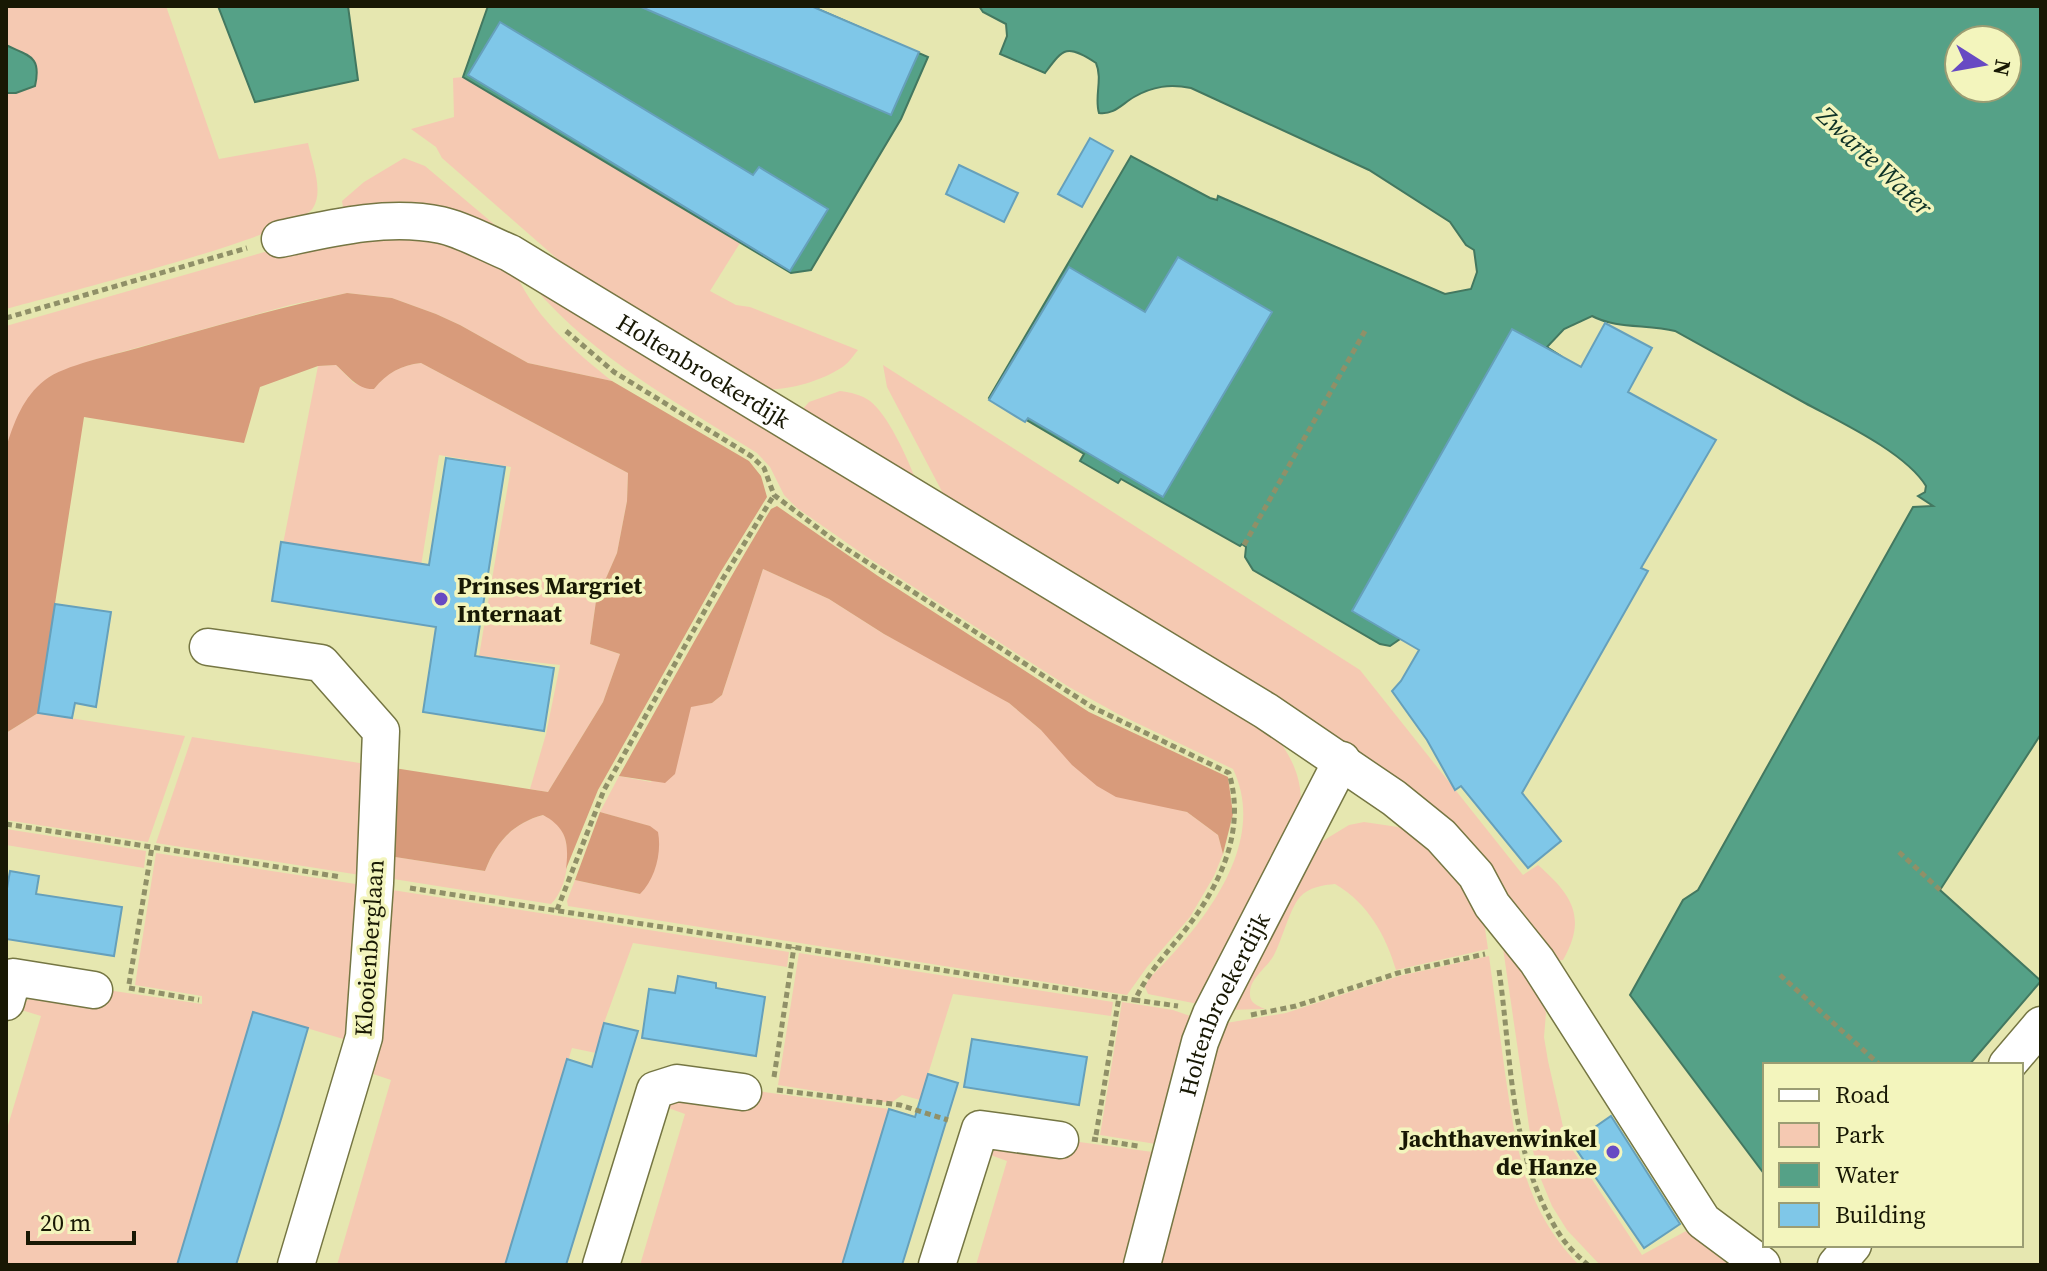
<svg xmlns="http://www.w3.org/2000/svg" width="2047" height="1271" viewBox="0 0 2047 1271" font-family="'Source Serif 4',serif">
  <rect width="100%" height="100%" fill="#e6e7b0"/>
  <!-- green -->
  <path fill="#f5c9b2" d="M 6,6 L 166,6 L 219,159 L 308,143 C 312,162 324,191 313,208 C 296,235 52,296 6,309 L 6,93 L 16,93 L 11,47 L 6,45 Z
    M 463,77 L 740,243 L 710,291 L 736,305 L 750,307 L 858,350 C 853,356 848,364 841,368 C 819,382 786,391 761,389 L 578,277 L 442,158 L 436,147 L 411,129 L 454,117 L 453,78 Z
    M 404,158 L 425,166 L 495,225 L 496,230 C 432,203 416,194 346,209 L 343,207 L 342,201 L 364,182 Z
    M 428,238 L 513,266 C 530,313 574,351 612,381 L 528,363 L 460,325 L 436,314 L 392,298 L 347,293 L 290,305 L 93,360 L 49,377 L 6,448 L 6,326 L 275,249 L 342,239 Z
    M 534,287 L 1261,717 C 1286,749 1303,769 1301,811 L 1203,1005 L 1148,994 L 1145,987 L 1148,980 C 1199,929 1270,846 1233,769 L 1118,714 L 1069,687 L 867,557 L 797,508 L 784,495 L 770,467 L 757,453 C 678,403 595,359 534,287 Z
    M 421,363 L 628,473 L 627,501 L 617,553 L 596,601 L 590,644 L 620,654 L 603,702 L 548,792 L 530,789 L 546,734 L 560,665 L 479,656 L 511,467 L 439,455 L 421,566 L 283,544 L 318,366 L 336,365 L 354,383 L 374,389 C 386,373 401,365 421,363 Z
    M 883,365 L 1360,670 L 1523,875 L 1538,865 C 1571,894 1588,917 1563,960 L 1554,961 L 1496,887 L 947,501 L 887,387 Z
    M 840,391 C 850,392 862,395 870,401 C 888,415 907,457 915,478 L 802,410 L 809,402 Z
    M 763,569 L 829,599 L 884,634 L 982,686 L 1009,703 L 1041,730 L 1160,805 L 1187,812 L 1218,835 L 1223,854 L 1214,876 L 1190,917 L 1147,967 L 1127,995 L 568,906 L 567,901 L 575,880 L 640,894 L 649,826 L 600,812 L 619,776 L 651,782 L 691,706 L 712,703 L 722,695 Z
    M 38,713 L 185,736 L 148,842 L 6,820 L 6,733 Z
    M 192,737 L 366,764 L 360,875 L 156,843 Z
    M 543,815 C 549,818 555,821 559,826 C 574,845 568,888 551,904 L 387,878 L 389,856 L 485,871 C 496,842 513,823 543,815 Z
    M 1364,822 L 1398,827 L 1432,842 L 1483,915 L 1488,949 L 1396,970 C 1386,936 1368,903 1335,884 C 1323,885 1309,887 1300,897 C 1290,908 1282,940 1274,955 C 1267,968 1251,977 1250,992 C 1249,1003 1256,1005 1265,1009 L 1224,1010 L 1316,845 L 1349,825 Z
    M 6,829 L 146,851 L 144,868 L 6,845 Z
    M 156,853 L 362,885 L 350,1041 L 253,1012 L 177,1265 L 6,1265 L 6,1132 L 41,1016 L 15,1008 L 39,993 L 107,990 L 202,1004 L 202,996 L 135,985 Z
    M 386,889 L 789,952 L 787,967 L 633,943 L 604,1023 L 596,1053 L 572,1048 L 505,1265 L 337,1265 L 391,1080 L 367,1072 Z
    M 1508,942 L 1530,965 L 1546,1013 L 1544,1037 L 1548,1061 L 1566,1140 L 1642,1255 L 1686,1231 L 1729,1265 L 1600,1265 L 1567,1230 L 1552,1206 L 1540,1177 L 1532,1147 L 1503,948 Z
    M 799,953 L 1113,1002 L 1111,1016 L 953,994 L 920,1100 L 902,1095 L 891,1103 L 778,1085 Z
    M 1489,956 C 1494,995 1500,1034 1505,1073 C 1516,1146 1524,1209 1579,1265 L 1154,1265 L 1220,1024 L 1286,1013 L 1399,976 Z
    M 1122,1002 L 1173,1010 L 1193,1017 L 1162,1145 L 1100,1135 Z
    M 750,1090 L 889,1109 L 842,1265 L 640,1265 L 685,1114 L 660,1105 L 662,1101 Z
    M 1072,1141 L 1160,1153 L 1130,1265 L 976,1265 L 1007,1161 L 982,1152 L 998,1142 Z"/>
  <!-- forest -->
  <path fill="#d89b7b" d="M 347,293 L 392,298 L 436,314 L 460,325 L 528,363 L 612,381 L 749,461 L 761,476 L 767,497 L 720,573 L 598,790 L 566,869 C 569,843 567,828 543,815 C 513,823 496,842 485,871 L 389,856 L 394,768 L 548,792 L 603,702 L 620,654 L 590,644 L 596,601 L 617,553 L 627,501 L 628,473 L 421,363 C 401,365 387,373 374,389 C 358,390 347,375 336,365 L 318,366 L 260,387 L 244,443 L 84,417 L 38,713 L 6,733 L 6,448 C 14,422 23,397 45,380 C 64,365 114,355 138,348 C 208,328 277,308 347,293 Z
    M 777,506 L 878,576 L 1089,712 L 1228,777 L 1233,814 L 1223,854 L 1218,835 L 1187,812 L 1116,797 L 1097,786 L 1072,765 L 1041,730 L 1009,703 L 884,634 L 829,599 L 763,569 L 722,695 L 712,703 L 691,707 L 675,774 L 665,783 L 619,776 C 669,687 718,597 771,509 Z
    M 600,812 L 650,826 L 658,832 C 662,853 655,879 640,894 L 575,880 Z"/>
  <!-- water -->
  <path fill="#55a187" stroke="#437860" stroke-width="2" fill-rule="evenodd" d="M 218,6 L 348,6 L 358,80 L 255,102 Z
    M 488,6 L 811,6 L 928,57 L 901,119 L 811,270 L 791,273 L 463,77 Z
    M 979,6 L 2041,6 L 2041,734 L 1940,890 L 2041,981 L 1969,1065 L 1765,1065 L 1765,1175 L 1630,995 L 1683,900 L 1698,890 L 1913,507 L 1933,506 L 1918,496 L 1925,492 L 1926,486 C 1905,452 1840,422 1805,403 C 1762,379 1719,355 1675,331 C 1648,324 1616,329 1592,316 L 1564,329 L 1547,347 L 1561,356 L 1400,639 L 1390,646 L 1380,644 L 1253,570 L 1245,557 L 1246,547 L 1242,544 L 1240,546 L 1121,479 L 1118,483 L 1080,461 L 1084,454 L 989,398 L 1131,156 L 1210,198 L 1217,200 L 1218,196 L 1445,294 L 1471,289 L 1477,272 L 1474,250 L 1466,245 L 1450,222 L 1369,170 L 1191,88 C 1170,84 1153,86 1134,97 C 1122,104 1114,115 1099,113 C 1094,97 1103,79 1096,63 C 1066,43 1063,49 1045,73 L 1000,54 L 1007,36 L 1006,24 L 983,12 ZM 1959,40 L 2007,40 L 2007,88 L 1959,88 Z
    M 6,45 C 28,56 42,55 35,86 L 16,93 L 6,93 Z"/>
  <!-- building -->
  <path fill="#7fc7e8" stroke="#66a0bb" stroke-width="2" d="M 639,6 L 811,6 L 919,52 L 891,115 Z
    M 500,22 L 753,175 L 759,167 L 828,209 L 790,271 L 468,75 Z
    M 1090,138 L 1113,151 L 1082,207 L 1058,194 Z
    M 959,165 L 1018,193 L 1004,222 L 946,194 Z
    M 1178,257 L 1272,312 L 1163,497 L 1028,418 L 1025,422 L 989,400 L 1069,267 L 1145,312 Z
    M 1605,323 L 1652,348 L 1628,392 L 1716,440 L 1641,568 L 1648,571 L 1522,793 L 1561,841 L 1528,868 L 1461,786 L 1455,790 L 1427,740 L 1392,691 L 1401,681 L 1419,650 L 1352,611 L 1512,329 L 1581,367 Z
    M 446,458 L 505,467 L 475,656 L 554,668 L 544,731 L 423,712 L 436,627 L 272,601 L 281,542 L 429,565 Z
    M 55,604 L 111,612 L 96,707 L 75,703 L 72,718 L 38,713 Z
    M 10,871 L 39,876 L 36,894 L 122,907 L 114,956 L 6,939 L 6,894 Z
    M 678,976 L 716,983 L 716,988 L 765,997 L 756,1056 L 642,1038 L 649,989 L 675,993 Z
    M 253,1012 L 308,1028 L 282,1116 L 236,1265 L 177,1265 Z
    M 604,1023 L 638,1031 L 566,1265 L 505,1265 L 567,1059 L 592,1067 Z
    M 972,1039 L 1087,1057 L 1079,1105 L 964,1087 Z
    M 928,1074 L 958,1083 L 902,1265 L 842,1265 L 889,1109 L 915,1117 Z
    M 1611,1116 L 1680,1224 L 1644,1248 L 1572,1143 Z"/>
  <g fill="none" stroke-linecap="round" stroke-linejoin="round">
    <!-- minor casing -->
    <g stroke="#757643" stroke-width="39">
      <g id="minor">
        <path id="s1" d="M 280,239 C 331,228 388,214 441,225 C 464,230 488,244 510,253 L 1266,711 L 1394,798 L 1441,836 L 1476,875 L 1492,905 L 1537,961 L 1703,1221 L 1762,1265"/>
        <path d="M 208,647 L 321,663 L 381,731 L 375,883 L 364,1037 L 296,1265"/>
        <path d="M 6,1002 L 13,977 L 94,990"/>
        <path d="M 2007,1065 L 2041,1025"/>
        <path d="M 601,1265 L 655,1090 L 677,1083 L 743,1092"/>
        <path d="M 937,1265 L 980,1129 L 1060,1140"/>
        <path id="s2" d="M 1142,1265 L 1200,1042 L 1211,1014 L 1342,760"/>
        <path d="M 1836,1265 L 1853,1245"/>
      </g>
    </g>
    <!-- path -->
    <path stroke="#909068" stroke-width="5" stroke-dasharray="6 4" stroke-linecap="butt" d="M 6,318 L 247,248
      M 566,331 L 614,372 L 751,456 L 764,468 L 774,495 L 839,544 L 1092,707 L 1229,773 C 1246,830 1221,884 1186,929 C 1167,953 1148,972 1135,1000 L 1178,1006
      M 1244,545 L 1365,331
      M 6,824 L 341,877
      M 1899,852 L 1940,890
      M 410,888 L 1135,1000
      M 557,910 L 604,790 L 722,580 L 774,495
      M 1499,970 C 1512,1060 1509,1159 1562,1238 C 1569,1248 1579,1257 1588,1265
      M 1780,975 L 1880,1065
      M 129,984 L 152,847
      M 129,988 L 199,1000
      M 1251,1015 L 1296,1006 L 1398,973 L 1485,954
      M 774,1077 L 794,947
      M 777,1090 L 900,1105 L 948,1120
      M 1096,1135 L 1119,997
      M 1092,1139 L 1138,1146"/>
    <!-- minor -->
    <use href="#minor" stroke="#fff" stroke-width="36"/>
  </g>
  <!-- markers -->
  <g fill="#674ac3" stroke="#f3f5bd" stroke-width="3">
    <circle cx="441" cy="599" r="8"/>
    <circle cx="1613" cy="1152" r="8"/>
  </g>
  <g text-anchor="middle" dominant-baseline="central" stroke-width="7" stroke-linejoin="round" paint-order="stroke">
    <!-- street labels -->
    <g font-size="24" fill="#181804" stroke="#f3f5bd">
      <text stroke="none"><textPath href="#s1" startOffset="464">Holtenbroekerdijk</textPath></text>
      <text transform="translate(369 948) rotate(-86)">Klooienberglaan</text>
      <text stroke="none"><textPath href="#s2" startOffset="274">Holtenbroekerdijk</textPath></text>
    </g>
    <!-- poi labels -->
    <g font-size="24" font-weight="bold" fill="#181804" stroke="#f3f5bd" text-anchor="start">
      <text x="457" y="585">Prinses Margriet<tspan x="457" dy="28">Internaat</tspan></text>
      <text x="1597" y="1138" text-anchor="end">Jachthavenwinkel<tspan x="1597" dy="28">de Hanze</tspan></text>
    </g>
    <!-- water labels -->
    <g font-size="26" font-style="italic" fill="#0e3227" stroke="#f3f5bd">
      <text transform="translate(1875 161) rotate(43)">Zwarte Water</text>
    </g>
  </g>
  <!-- border -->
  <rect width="2047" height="1271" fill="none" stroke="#181804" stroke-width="16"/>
  <!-- legend -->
  <rect x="1763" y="1063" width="260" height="184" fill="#f3f5bd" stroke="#9b9d73" stroke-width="2"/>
  <rect x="1779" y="1089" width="40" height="12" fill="#ffffff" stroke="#9b9d73" stroke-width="2"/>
  <text x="1835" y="1103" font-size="24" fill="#181804">Road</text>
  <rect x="1779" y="1123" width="40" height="24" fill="#f5c9b2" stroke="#9b9d73" stroke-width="2"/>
  <text x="1835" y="1143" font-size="24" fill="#181804">Park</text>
  <rect x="1779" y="1163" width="40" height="24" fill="#55a187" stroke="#9b9d73" stroke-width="2"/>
  <text x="1835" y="1183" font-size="24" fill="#181804">Water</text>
  <rect x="1779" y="1203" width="40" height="24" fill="#7fc7e8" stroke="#9b9d73" stroke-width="2"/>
  <text x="1835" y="1223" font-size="24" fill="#181804">Building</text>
  <!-- north arrow -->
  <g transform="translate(1983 64) rotate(101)"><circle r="38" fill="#f3f5bd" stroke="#9b9d73" stroke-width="2"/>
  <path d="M0-6L14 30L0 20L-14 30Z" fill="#674ac3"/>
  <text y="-12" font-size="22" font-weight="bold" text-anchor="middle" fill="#181804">N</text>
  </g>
  <!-- scale -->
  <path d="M28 1231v12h106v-12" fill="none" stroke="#181804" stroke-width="4"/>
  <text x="40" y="1231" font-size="24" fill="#181804" stroke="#f3f5bd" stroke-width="6" paint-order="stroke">20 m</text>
</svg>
